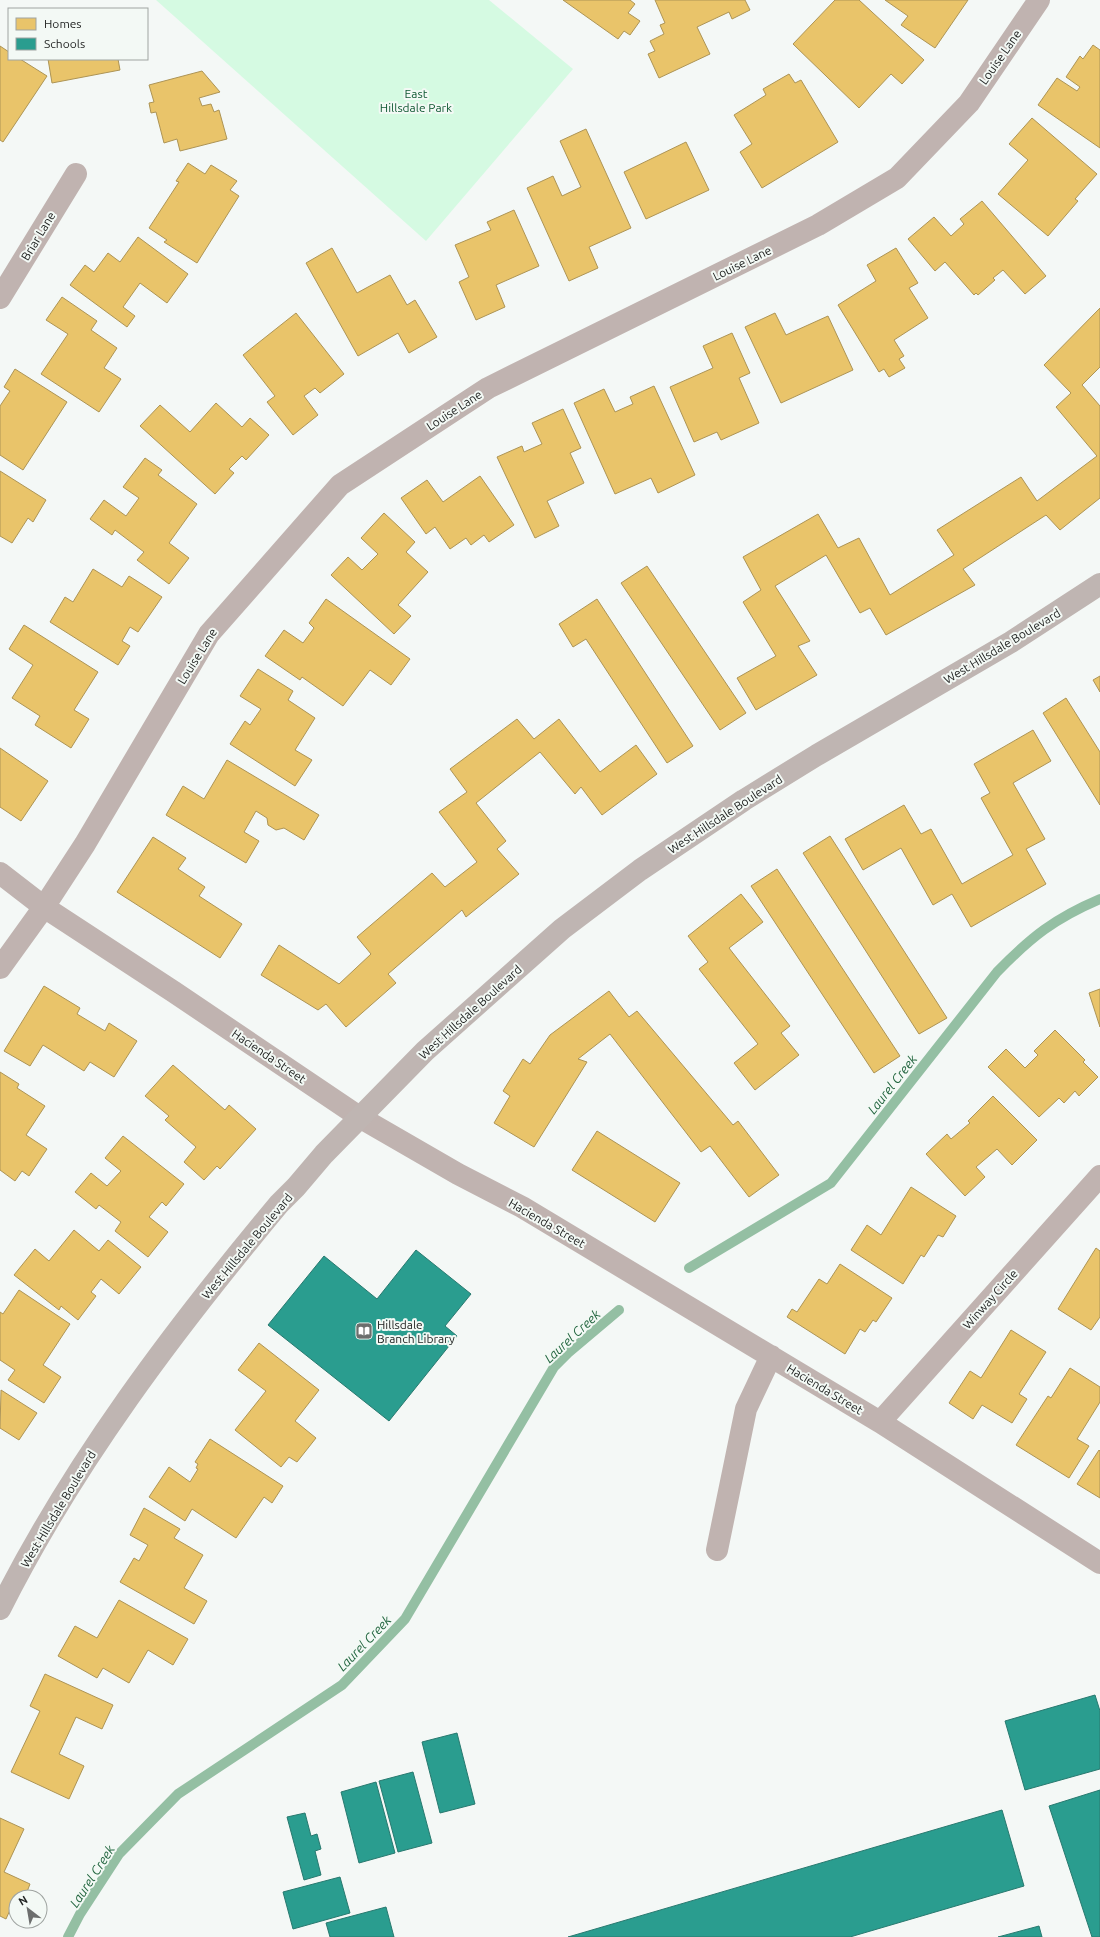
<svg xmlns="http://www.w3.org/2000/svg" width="1100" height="1937" viewBox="0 0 1100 1937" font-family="Ubuntu,sans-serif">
  <rect width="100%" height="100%" fill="#f4f8f6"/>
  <!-- green -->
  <path fill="#d5fae2" d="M 156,0 L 489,0 L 573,69 L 426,241 Z"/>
  <!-- homes -->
  <path fill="#e9c46a" stroke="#ad9455" d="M 563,0 L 630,0 L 635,4 L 628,13 L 640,21 L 630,35 L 624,31 L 618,39 Z
    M 655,0 L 745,0 L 750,10 L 732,19 L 729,12 L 697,27 L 710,54 L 659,78 L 648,54 L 655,51 L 650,41 L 664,34 L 660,25 L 665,23 Z
    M 835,0 L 859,0 L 924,60 L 902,84 L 891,74 L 859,108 L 793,44 Z
    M 885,0 L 968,0 L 935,48 L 901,25 L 908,16 Z
    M 1093,45 L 1100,50 L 1100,148 L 1038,105 L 1057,78 L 1077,91 L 1080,87 L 1066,77 L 1080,56 L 1083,59 Z
    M 0,46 L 9,52 L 9,59 L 20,59 L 47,76 L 3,142 L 0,140 Z
    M 48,59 L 118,59 L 120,70 L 52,83 Z
    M 202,71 L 220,92 L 199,98 L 202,106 L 211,104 L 214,112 L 219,110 L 227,139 L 180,151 L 177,139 L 164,143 L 156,112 L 151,113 L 149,103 L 154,102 L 149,85 Z
    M 789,74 L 795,83 L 801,80 L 838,142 L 762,188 L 740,152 L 752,144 L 734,115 L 766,95 L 763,89 Z
    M 1032,118 L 1097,174 L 1075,199 L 1078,201 L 1048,236 L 998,194 L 1028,160 L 1009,144 Z
    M 586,129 L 631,228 L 589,247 L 598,268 L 569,281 L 527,188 L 553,176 L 562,196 L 581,187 L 560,141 Z
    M 686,142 L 709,190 L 646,219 L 624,172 Z
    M 188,163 L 205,174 L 211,165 L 237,181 L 230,190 L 239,196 L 197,263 L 164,242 L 167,240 L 149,228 L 179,182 L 176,181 Z
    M 982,201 L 1046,276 L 1025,294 L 1003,270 L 993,278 L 995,280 L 978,295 L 976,293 L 974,295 L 945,262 L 935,271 L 908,239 L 934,217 L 951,236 L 964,224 L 960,219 Z
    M 514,210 L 539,266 L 496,285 L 505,307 L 476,320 L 459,282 L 469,277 L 455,245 L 491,230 L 487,222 Z
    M 138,237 L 188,274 L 167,303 L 140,283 L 123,307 L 135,316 L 127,327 L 70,285 L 85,265 L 94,272 L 108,253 L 120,262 Z
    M 332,248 L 357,293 L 390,275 L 407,305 L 415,300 L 437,337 L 409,353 L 398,333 L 358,356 L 306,263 Z
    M 896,248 L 918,283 L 909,288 L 928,318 L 894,340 L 904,356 L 899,359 L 905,368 L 889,377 L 884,369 L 879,372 L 838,305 L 876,281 L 867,265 Z
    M 62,297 L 97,321 L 91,330 L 117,348 L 104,368 L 121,379 L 99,412 L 41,374 L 68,334 L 46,320 Z
    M 1100,308 L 1100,367 L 1082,385 L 1100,406 L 1100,498 L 1060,530 L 1046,515 L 963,569 L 975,585 L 886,635 L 870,608 L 860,613 L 826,555 L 775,586 L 810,641 L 798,646 L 817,675 L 756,710 L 737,678 L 776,656 L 743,602 L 761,590 L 743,557 L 818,514 L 838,548 L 859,538 L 890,595 L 954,555 L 937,530 L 1021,477 L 1037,501 L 1097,456 L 1056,407 L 1071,393 L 1044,365 Z
    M 296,313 L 344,374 L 320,393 L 315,388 L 304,396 L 318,415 L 293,435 L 267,402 L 275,396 L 243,355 Z
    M 775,313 L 786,335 L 828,316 L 853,370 L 781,403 L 745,327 Z
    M 732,333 L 750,373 L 739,378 L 759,423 L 721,440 L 717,432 L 694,442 L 670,387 L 713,368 L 703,346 Z
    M 15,369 L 67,402 L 23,470 L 0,455 L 0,406 L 10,391 L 4,387 Z
    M 654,386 L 695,475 L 658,493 L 651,478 L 615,494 L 574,403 L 604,389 L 615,412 L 633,404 L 630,397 Z
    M 216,403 L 242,427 L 250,418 L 269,435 L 246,460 L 242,456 L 229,469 L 234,473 L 215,494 L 140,426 L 160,405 L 190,432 Z
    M 563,409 L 581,448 L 570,453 L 584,483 L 547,501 L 559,526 L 535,538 L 497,457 L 522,446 L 524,452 L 542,444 L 532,423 Z
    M 145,458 L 162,470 L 158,475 L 197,504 L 169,543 L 189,558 L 169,584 L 137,560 L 144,552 L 115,530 L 112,535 L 90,519 L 104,500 L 126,516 L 139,498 L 123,487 Z
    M 0,471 L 46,500 L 33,522 L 28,518 L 12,543 L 0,536 Z
    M 480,476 L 514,525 L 489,542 L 484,535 L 471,545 L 466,538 L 450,549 L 435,527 L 426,534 L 401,498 L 427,480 L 443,502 Z
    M 384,513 L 415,542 L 406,552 L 428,572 L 398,605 L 411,616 L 394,634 L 331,575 L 348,557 L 362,570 L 378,554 L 361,538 Z
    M 647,566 L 746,713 L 720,730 L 621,583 Z
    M 93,569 L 122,587 L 129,576 L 162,597 L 138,632 L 130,627 L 122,641 L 130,646 L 118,665 L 50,622 L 65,597 L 73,602 Z
    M 326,599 L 410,659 L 391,685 L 370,670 L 343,706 L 302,677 L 300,680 L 265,656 L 284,630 L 303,643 L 314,628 L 309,623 Z
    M 597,599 L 693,746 L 667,763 L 586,639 L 573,647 L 559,624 Z
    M 24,625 L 98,672 L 74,710 L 89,719 L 71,748 L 35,725 L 40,716 L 12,698 L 33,665 L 9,649 Z
    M 258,669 L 293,691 L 288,700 L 315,718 L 295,750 L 312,760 L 295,786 L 230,744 L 245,721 L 250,725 L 261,709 L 240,696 Z
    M 1100,676 L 1100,692 L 1093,680 Z
    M 1066,698 L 1100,752 L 1100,805 L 1043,713 Z
    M 517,719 L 534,739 L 559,719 L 600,772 L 636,745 L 657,774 L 602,815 L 581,787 L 575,794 L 540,752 L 476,803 L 506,841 L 497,849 L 519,874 L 466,917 L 462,910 L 388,974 L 396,983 L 346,1027 L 326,1004 L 318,1010 L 261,975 L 279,945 L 339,984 L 371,954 L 357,937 L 432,873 L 445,887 L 477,862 L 439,812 L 467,792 L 450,769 Z
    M 1033,730 L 1051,761 L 1013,783 L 1045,839 L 1026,849 L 1046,884 L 971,927 L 952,894 L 933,905 L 901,848 L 863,870 L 845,839 L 904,805 L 921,834 L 931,829 L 962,884 L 1013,855 L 981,798 L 990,793 L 974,764 Z
    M 0,748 L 48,781 L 21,821 L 0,807 Z
    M 227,760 L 319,815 L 304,840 L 284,828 L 276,830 L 268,825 L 267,818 L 256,811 L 244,832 L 259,841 L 246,863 L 166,815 L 183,786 L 204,799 Z
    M 830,836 L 947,1018 L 919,1034 L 803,853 Z
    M 153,837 L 186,858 L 178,869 L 205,887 L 199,896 L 242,924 L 220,958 L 117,892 Z
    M 777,869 L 900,1056 L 874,1073 L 751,886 Z
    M 741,894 L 763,922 L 729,948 L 790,1026 L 781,1033 L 799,1055 L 755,1090 L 734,1063 L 758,1044 L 699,969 L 708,962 L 688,936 Z
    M 44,986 L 80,1008 L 77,1014 L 105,1031 L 109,1023 L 137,1041 L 114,1077 L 90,1062 L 84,1071 L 43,1045 L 30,1066 L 4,1051 Z
    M 1100,989 L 1100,1027 L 1089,993 Z
    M 609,991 L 629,1017 L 637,1011 L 733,1125 L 738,1121 L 779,1175 L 749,1197 L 710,1146 L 701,1152 L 610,1034 L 578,1059 L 587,1062 L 534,1147 L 494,1123 L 510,1096 L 503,1091 L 523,1059 L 530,1064 L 550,1035 Z
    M 1055,1030 L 1085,1060 L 1083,1062 L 1098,1077 L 1079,1096 L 1075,1091 L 1064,1103 L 1059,1098 L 1039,1117 L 988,1067 L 1006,1049 L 1025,1068 L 1038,1055 L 1034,1051 Z
    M 173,1065 L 225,1110 L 229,1105 L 256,1129 L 220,1169 L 217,1166 L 204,1180 L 184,1162 L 196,1147 L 165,1120 L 169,1116 L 145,1096 Z
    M 0,1072 L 19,1084 L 17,1088 L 45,1106 L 26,1135 L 47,1149 L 29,1176 L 22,1171 L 15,1181 L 0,1170 Z
    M 993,1096 L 1037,1140 L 1012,1165 L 997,1149 L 976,1167 L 985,1177 L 965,1196 L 926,1154 L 947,1134 L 951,1139 L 970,1123 L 968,1121 Z
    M 597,1131 L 680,1183 L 655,1222 L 572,1170 Z
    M 123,1136 L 184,1184 L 166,1206 L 162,1202 L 149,1217 L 168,1232 L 148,1257 L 115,1231 L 121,1222 L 99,1205 L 96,1209 L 75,1192 L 91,1173 L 107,1186 L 121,1171 L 105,1158 Z
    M 911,1187 L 956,1216 L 943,1237 L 938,1235 L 924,1257 L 921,1255 L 903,1284 L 851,1250 L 867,1225 L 881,1235 Z
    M 74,1230 L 99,1251 L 108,1240 L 141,1267 L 119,1294 L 101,1279 L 91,1292 L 96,1296 L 78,1320 L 61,1306 L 59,1310 L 14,1275 L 35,1249 L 49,1261 Z
    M 1096,1248 L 1100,1251 L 1100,1317 L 1091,1330 L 1058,1309 Z
    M 840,1264 L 892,1298 L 876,1322 L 873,1320 L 865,1332 L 860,1329 L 845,1354 L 787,1317 L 792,1309 L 797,1312 L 819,1279 L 827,1284 Z
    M 19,1290 L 70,1324 L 43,1365 L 61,1377 L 44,1403 L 8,1380 L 15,1370 L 0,1360 L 0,1312 L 3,1314 Z
    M 1011,1330 L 1046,1352 L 1019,1394 L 1027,1399 L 1012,1423 L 982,1405 L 973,1419 L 949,1403 L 970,1371 L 981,1378 Z
    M 259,1343 L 319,1390 L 295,1421 L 316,1438 L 297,1462 L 289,1457 L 281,1467 L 235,1430 L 266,1391 L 238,1370 Z
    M 1070,1368 L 1100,1387 L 1100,1402 L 1077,1439 L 1089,1446 L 1069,1478 L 1016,1445 L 1048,1396 L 1051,1398 Z
    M 1,1390 L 37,1413 L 19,1440 L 0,1428 Z
    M 210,1439 L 283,1486 L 272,1503 L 264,1497 L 236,1538 L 192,1509 L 185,1521 L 149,1497 L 169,1467 L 190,1482 L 198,1469 L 196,1468 L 198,1464 L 195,1462 Z
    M 1099,1450 L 1100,1451 L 1100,1498 L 1077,1484 Z
    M 144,1508 L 180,1529 L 174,1538 L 203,1555 L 184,1588 L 207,1601 L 194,1624 L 120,1582 L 134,1558 L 139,1561 L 148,1545 L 130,1535 Z
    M 119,1600 L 188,1639 L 173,1665 L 148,1650 L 129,1683 L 103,1668 L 97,1678 L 58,1656 L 75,1626 L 97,1638 Z
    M 45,1674 L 113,1705 L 102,1729 L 76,1717 L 59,1754 L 84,1766 L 69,1799 L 11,1772 L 40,1711 L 30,1706 Z
    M 0,1818 L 24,1829 L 4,1872 L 30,1884 L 25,1897 L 16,1897 L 16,1912 L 10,1910 L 6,1919 L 0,1916 Z"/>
  <!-- schools -->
  <path fill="#2a9d8f" stroke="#28796f" d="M 416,1250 L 471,1294 L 445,1326 L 457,1336 L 389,1421 L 268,1325 L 324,1256 L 377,1299 Z
    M 1095,1695 L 1100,1711 L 1100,1769 L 1025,1790 L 1005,1721 Z
    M 457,1733 L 475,1804 L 440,1813 L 422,1742 Z
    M 413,1772 L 432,1843 L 398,1852 L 379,1781 Z
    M 376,1782 L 395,1853 L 359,1863 L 341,1792 Z
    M 1100,1790 L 1100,1937 L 1092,1937 L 1049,1806 Z
    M 1002,1810 L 1024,1886 L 850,1937 L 568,1937 Z
    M 305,1813 L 311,1836 L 317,1834 L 321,1849 L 315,1851 L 321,1875 L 304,1880 L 287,1817 Z
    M 340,1877 L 350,1913 L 293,1929 L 283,1892 Z
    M 386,1907 L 394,1937 L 330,1937 L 326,1923 Z
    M 1039,1926 L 1042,1937 L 998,1937 Z"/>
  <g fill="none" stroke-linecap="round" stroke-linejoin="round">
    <!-- stream -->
    <path stroke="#94bfa3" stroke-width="10" d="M 689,1268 L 831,1183 L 997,972 C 1031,937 1055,918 1100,899
      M 68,1937 L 80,1914 L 119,1854 L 178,1794 L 342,1685 L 405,1619 L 554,1367 L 568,1353 L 619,1310"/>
    <!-- minor -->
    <path stroke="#c0b3b0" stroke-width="22" d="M 0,298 L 76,174
      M 0,873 L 44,907 L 174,992 L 361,1118 L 458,1174 L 522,1207 L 880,1422 L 1100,1563
      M 0,968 L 44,907 L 85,844 L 209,634 L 340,485 L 488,388 L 818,225 L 897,178 L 969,103 L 1039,0
      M 880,1422 L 1100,1176
      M 717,1550 L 746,1409 L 771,1356"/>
    <!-- major -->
    <path stroke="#bfb5b2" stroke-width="22" d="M 0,1609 C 74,1462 174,1330 279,1204 L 296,1187 L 324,1154 L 425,1051 L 562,929 L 640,870 L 744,800 L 817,755 L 1011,642 L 1100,584"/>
  </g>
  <!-- icons -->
  <defs>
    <g id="library-square" transform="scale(0.9)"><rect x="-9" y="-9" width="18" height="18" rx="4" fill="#6c6e6d" stroke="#f3f9f5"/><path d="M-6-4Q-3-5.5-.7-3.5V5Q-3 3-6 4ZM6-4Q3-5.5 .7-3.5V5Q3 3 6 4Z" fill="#fff"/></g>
  </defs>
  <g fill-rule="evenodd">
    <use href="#library-square" x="364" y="1331"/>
  </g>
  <g text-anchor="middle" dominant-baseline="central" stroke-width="4" stroke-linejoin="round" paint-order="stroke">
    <!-- street labels -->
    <g font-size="12" fill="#222423" stroke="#f3f9f5">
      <text transform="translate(1000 57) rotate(-55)">Louise Lane</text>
      <text transform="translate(38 236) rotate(-59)">Briar Lane</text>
      <text transform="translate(742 263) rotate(-26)">Louise Lane</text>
      <text transform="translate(454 410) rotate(-33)">Louise Lane</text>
      <text transform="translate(1002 646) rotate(-31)">West Hillsdale Boulevard</text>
      <text transform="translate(197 656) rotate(-58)">Louise Lane</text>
      <text transform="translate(725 814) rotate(-33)">West Hillsdale Boulevard</text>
      <text transform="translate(470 1012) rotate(-42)">West Hillsdale Boulevard</text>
      <text transform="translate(269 1056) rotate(34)">Hacienda Street</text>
      <text transform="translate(547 1223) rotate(30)">Hacienda Street</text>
      <text transform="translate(247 1246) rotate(-50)">West Hillsdale Boulevard</text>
      <text transform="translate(990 1299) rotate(-48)">Winway Circle</text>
      <text transform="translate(825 1389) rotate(31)">Hacienda Street</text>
      <text transform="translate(58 1509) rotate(-59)">West Hillsdale Boulevard</text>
    </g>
    <!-- park labels -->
    <g font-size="12" fill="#105833" stroke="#f3f9f5">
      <text x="416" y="93">East<tspan x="416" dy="14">Hillsdale Park</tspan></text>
    </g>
    <!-- poi labels -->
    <g font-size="12" fill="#222423" stroke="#f3f9f5" text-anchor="start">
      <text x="377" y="1324">Hillsdale<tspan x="377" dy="14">Branch Library</tspan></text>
    </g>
    <!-- water labels -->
    <g font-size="13" font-style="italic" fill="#22653f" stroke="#f3f9f5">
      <text transform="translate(892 1084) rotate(-52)">Laurel Creek</text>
      <text transform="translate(572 1336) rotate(-43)">Laurel Creek</text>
      <text transform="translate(364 1643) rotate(-46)">Laurel Creek</text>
      <text transform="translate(92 1876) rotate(-57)">Laurel Creek</text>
    </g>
  </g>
  <!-- legend -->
  <rect x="8" y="8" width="140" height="52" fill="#f3f9f5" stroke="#9fa4a1"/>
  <rect x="16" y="18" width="20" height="12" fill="#e9c46a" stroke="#9fa4a1"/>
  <text x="44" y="28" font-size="12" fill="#222423">Homes</text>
  <rect x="16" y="38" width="20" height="12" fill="#2a9d8f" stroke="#9fa4a1"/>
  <text x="44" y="48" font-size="12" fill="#222423">Schools</text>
  <!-- north arrow -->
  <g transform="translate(28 1909) rotate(329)"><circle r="19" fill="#f3f9f5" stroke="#9fa4a1"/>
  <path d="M0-3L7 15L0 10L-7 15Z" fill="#6c6e6d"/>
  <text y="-6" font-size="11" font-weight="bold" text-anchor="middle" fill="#222423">N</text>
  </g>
</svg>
